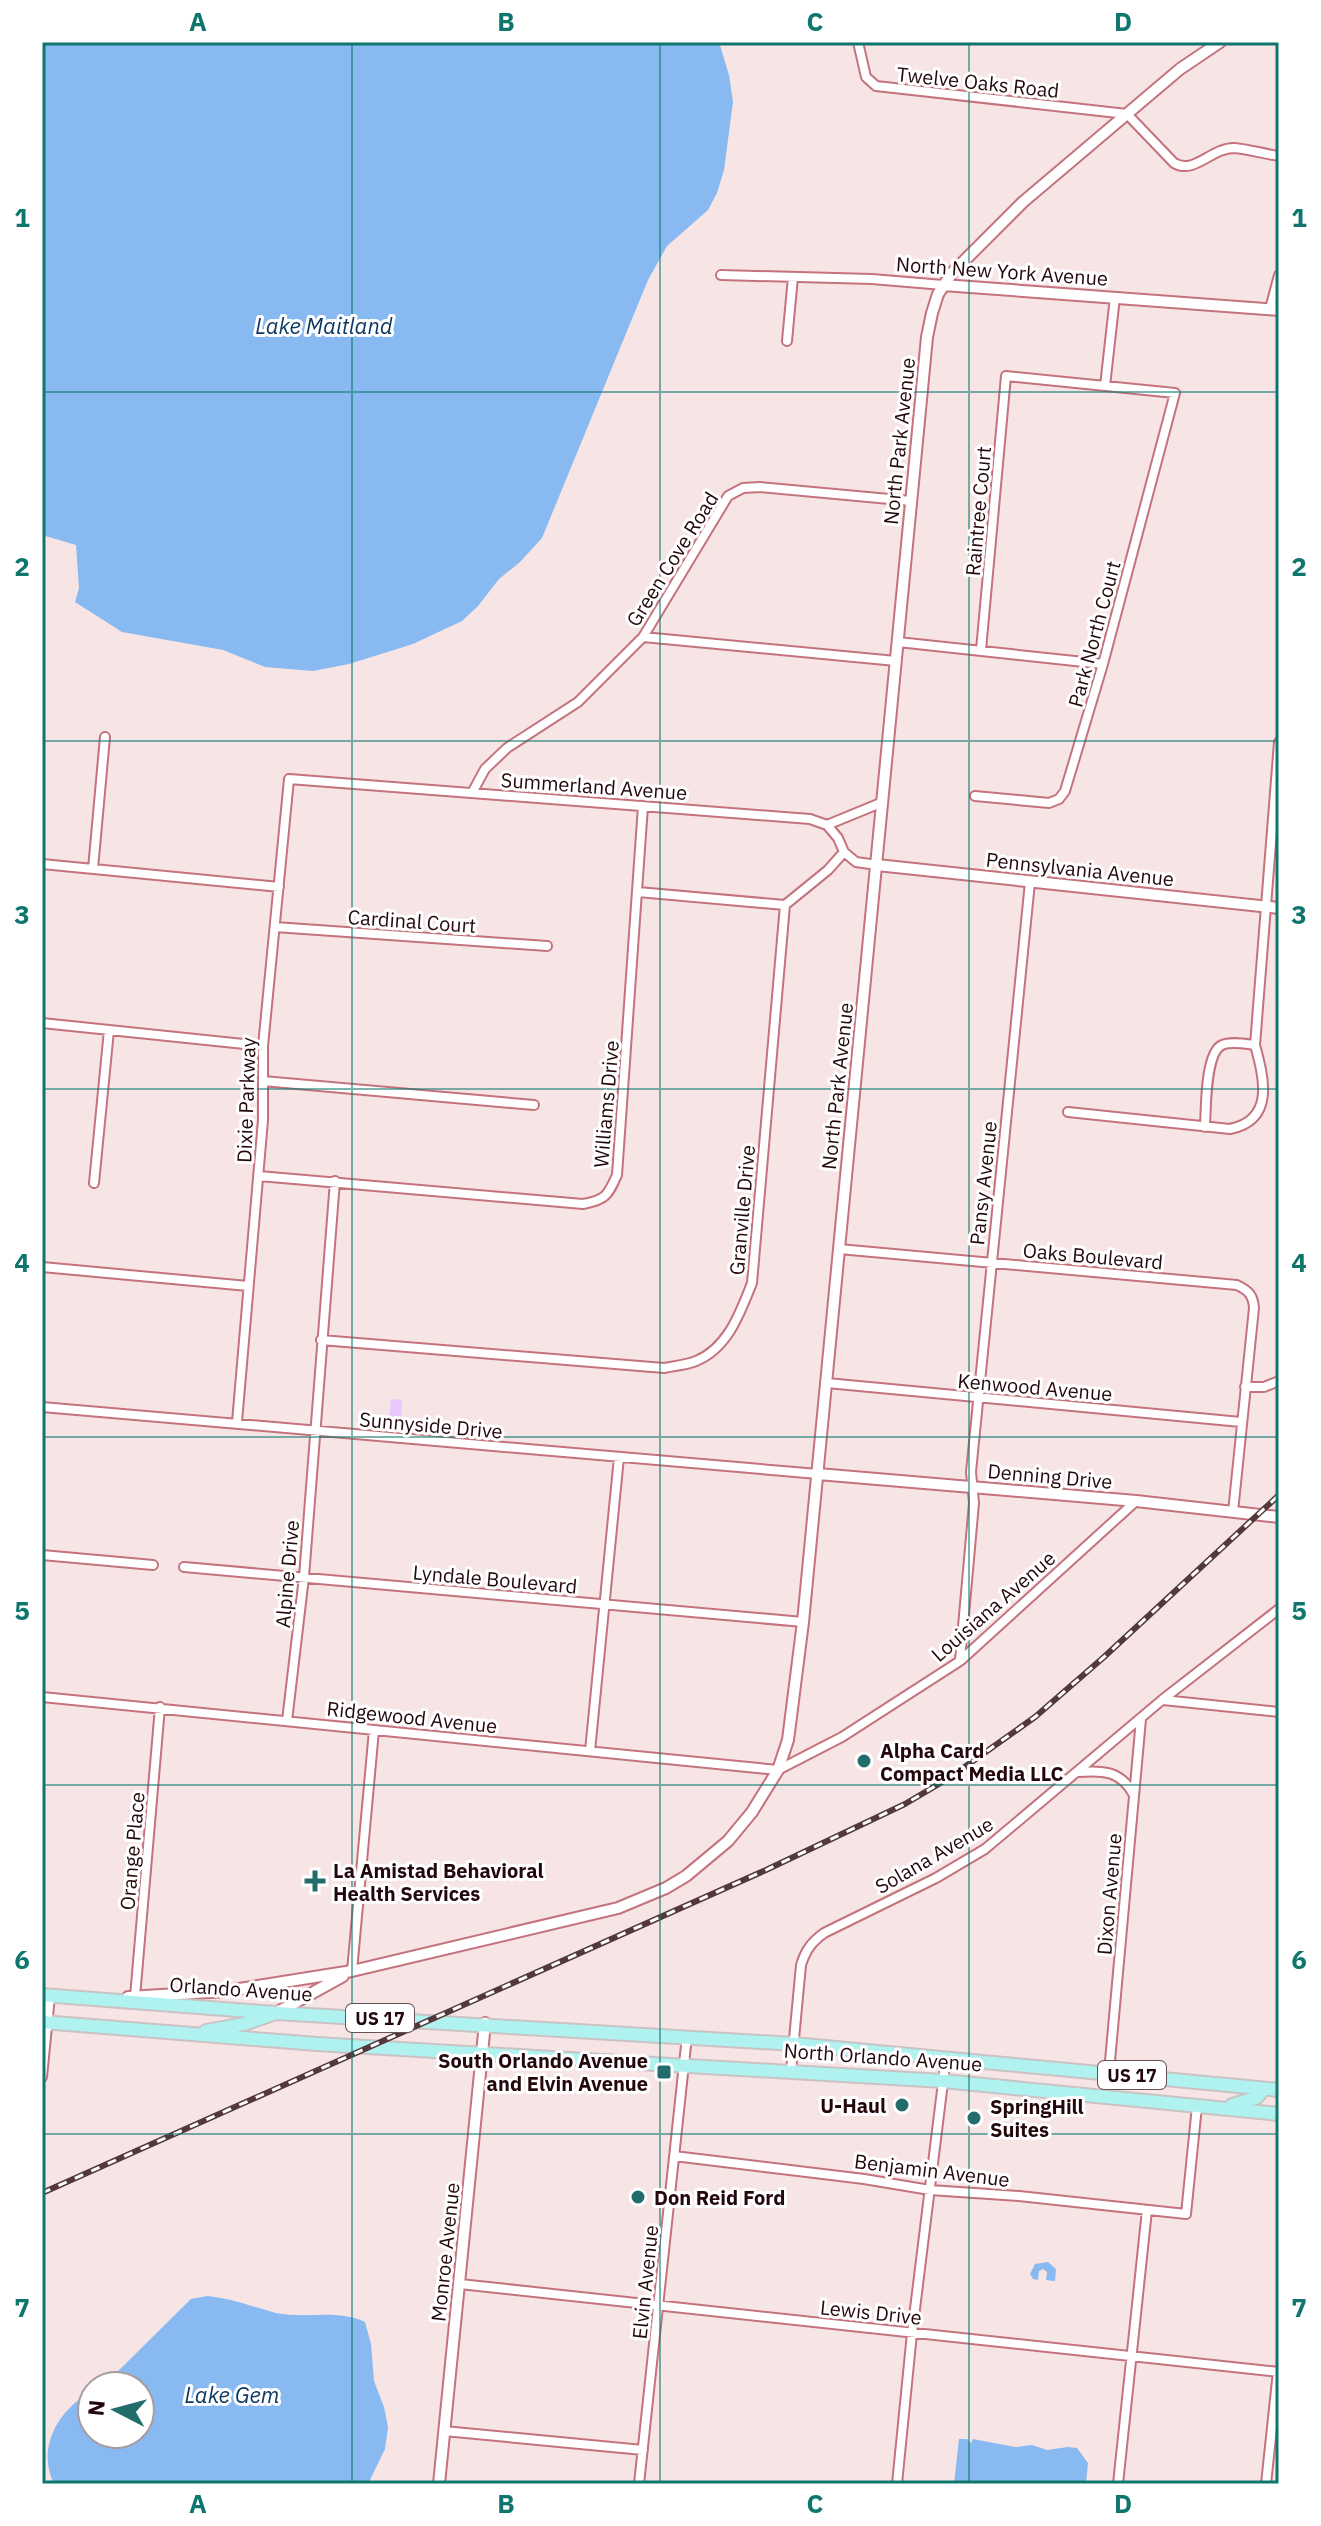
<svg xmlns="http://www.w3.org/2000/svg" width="1321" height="2526" viewBox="0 0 1321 2526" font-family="'IBM Plex Sans',sans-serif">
  <rect width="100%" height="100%" fill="#f7e5e6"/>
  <!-- green -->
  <path fill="#e8c7fc" d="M 391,1399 L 402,1400 L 401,1421 L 389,1420 Z"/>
  <!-- water -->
  <path fill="#88b9f1" d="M 42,42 L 719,42 L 729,75 L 733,102 L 724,170 L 717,193 L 708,210 L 667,246 L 648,280 L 542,538 L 520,562 L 499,579 L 478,606 L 462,621 L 413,644 L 349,664 L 313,671 L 265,667 L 223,650 L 122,632 L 75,602 L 79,588 L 76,545 L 42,535 Z
    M 1048,2262 L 1056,2269 L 1055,2281 L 1046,2280 L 1047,2272 L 1043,2269 L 1039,2271 L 1038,2280 L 1033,2279 L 1030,2274 L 1035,2264 Z
    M 207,2296 C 231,2298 253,2307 276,2313 C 306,2319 337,2309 365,2322 L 371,2344 L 374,2381 L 384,2407 L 388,2427 L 385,2449 L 368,2484 L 54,2484 C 36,2447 59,2409 92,2391 L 92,2434 L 140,2434 L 140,2386 L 100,2386 L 108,2381 L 191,2299 Z
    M 959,2439 L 967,2439 L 971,2443 L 973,2439 L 1015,2447 L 1032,2445 L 1047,2450 L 1068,2447 L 1077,2448 L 1088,2463 L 1086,2484 L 954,2484 Z"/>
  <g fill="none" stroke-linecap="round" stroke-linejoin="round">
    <!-- minor casing -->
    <g stroke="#c4737d" stroke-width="12">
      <path id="minor" d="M 858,42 L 866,77 L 876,86 L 1127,114 L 1174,163 C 1194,175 1211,148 1234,148 C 1248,149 1264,154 1279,156
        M 721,275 L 872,279 L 943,285
        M 1270,309 L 1279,275
        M 787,341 L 793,277
        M 1105,386 L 1115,297
        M 643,637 L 896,661
        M 898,642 L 1103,664
        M 472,793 L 485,769 L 507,748 L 578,702 L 643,637 L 728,496 L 743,488 L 760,487 L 911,501
        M 975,796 L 1049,803 L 1059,799 L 1065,791 L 1103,664 L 1175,393 L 1006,376 L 981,650
        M 827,825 L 883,802
        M 42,864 L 279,887
        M 93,869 L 105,737
        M 638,892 L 785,905 L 828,870 L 844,852
        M 275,927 L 547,946
        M 42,1023 L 263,1046
        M 263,1081 L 534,1105
        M 1068,1112 L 1230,1129 C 1275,1120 1264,1078 1255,1045 L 1279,742
        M 1205,1127 C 1206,1109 1205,1053 1222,1045 C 1231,1041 1246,1044 1255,1045
        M 259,1176 L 583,1204 C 606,1200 608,1195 617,1175 L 643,806
        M 94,1183 L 109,1030
        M 839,1249 L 1237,1285 C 1249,1291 1253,1295 1254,1308 L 1233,1512
        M 42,1267 L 248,1286
        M 321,1340 L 664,1368 C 674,1366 687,1365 696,1361 C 728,1348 740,1313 752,1283 L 785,905
        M 827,1383 L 1241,1422
        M 1245,1387 L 1264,1387 L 1279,1381
        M 42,1407 L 818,1474
        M 237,1422 L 263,1120 L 263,1046 L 289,779 L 810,819 L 827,825 L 838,838 L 844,852 L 856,862 L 877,865
        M 42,1555 L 153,1565
        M 184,1567 L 803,1622
        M 960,1660 L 974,1503 L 971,1472 L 1030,882
        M 42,1697 L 778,1770 L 842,1737 L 960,1661 L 1136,1501
        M 1163,1700 L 1279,1712
        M 287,1721 L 304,1577 L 335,1181
        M 590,1751 L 619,1457
        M 1078,1772 C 1104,1770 1121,1771 1134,1795
        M 352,1971 L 374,1730
        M 135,1997 L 160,1707
        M 791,2071 L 801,1965 C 806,1949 812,1942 824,1933 L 936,1878 L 985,1849 L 1162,1700 L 1279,1609
        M 1109,2072 L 1141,1719
        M 42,2077 L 50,1996
        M 674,2156 L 864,2179 L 930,2190 L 1019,2196 L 1186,2214 L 1197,2106
        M 460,2284 L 1279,2372
        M 444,2431 L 643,2450
        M 639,2484 L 687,2036
        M 897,2484 L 912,2333 L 946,2058
        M 1118,2484 L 1147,2210
        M 1266,2484 L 1278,2371"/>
    </g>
    <!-- tertiary casing -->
    <g stroke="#c4737d" stroke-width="14">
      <path id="tertiary" d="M 943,285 L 1279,310
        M 877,865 L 1279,908
        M 818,1474 L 1136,1501 L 1279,1517
        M 128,1997 L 227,1991 L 352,1971 L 618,1908 L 666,1888 L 686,1876 L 728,1841 L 752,1812 L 778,1770 L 788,1740 L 803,1622 L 920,410 L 927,337 L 932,313 L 938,294 L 952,273 L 1023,202 L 1180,69 L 1220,42
        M 276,2013 L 343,1976
        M 439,2484 L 485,2023"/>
    </g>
    <!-- primary casing -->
    <g stroke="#cac3c5" stroke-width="16">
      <path id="primary" d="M 42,1995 L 276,2013 L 794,2044 L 1279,2090
        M 42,2022 L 317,2044 L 943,2081 L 1279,2114
        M 206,2031 L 244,2024 L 273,2014
        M 1232,2105 L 1256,2098 L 1264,2089"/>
    </g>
    <!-- minor -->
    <use href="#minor" stroke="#fff" stroke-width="8"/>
    <!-- tertiary -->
    <use href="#tertiary" stroke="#fff" stroke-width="10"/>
    <!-- primary -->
    <use href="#primary" stroke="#aff2ef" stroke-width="12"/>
    <!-- rail casing -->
    <g stroke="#53383c" stroke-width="6">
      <path id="rail" d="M 42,2193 L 766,1870 L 905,1804 L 949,1778 L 1035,1717 L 1104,1657 L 1279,1495"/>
    </g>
    <!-- rail -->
    <use href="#rail" stroke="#fff" stroke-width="3" stroke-dasharray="9" stroke-linecap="butt"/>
  </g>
  <!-- grid -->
  <path fill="none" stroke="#0f766e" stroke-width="2" stroke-opacity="0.55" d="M 352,42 L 352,2484M 660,42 L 660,2484M 969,42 L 969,2484M 42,392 L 1279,392M 42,741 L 1279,741M 42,1089 L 1279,1089M 42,1437 L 1279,1437M 42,1785 L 1279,1785M 42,2134 L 1279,2134"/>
  <!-- markers -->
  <g fill="#226d6b" stroke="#fff" stroke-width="3">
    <circle cx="864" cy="1761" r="8"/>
    <path d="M311 1869h8v8h8v8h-8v8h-8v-8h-8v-8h8z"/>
    <rect x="656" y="2064" width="16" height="16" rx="4"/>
    <circle cx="902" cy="2105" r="8"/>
    <circle cx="974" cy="2118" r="8"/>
    <circle cx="638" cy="2197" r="8"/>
  </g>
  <g text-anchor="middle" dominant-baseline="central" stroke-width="6" stroke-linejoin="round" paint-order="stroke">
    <!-- shield labels -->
    <g fill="#fff" stroke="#665155" stroke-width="2">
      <rect x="346" y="2004" width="68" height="28" rx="6"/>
      <rect x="1098" y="2061" width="68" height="28" rx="6"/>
    </g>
    <g font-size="18" font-weight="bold" fill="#24070c">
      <text x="380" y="2018">US 17</text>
      <text x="1132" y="2075">US 17</text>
    </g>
    <!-- street labels -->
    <g font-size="20" fill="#24070c" stroke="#fff">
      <text transform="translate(978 82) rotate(6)">Twelve Oaks Road</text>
      <text transform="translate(1002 271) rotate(4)">North New York Avenue</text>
      <text transform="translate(899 441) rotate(-84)">North Park Avenue</text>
      <text transform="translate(978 511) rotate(-85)">Raintree Court</text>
      <text transform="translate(672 559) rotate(-58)">Green Cove Road</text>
      <text transform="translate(1094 634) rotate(-75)">Park North Court</text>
      <text transform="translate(594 786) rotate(4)">Summerland Avenue</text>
      <text transform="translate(1080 869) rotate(6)">Pennsylvania Avenue</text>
      <text transform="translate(412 921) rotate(4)">Cardinal Court</text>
      <text transform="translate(837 1086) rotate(-84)">North Park Avenue</text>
      <text transform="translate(246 1100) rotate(-88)">Dixie Parkway</text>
      <text transform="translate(606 1104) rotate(-85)">Williams Drive</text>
      <text transform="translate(983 1183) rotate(-84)">Pansy Avenue</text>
      <text transform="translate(742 1210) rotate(-85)">Granville Drive</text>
      <text transform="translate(1093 1256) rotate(5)">Oaks Boulevard</text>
      <text transform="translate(1035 1387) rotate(5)">Kenwood Avenue</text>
      <text transform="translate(431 1425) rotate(5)">Sunnyside Drive</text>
      <text transform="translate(1050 1476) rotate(5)">Denning Drive</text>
      <text transform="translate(287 1574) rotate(-85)">Alpine Drive</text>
      <text transform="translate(495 1579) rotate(5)">Lyndale Boulevard</text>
      <text transform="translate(993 1606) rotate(-41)">Louisiana Avenue</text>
      <text transform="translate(412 1717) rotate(6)">Ridgewood Avenue</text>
      <text transform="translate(132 1851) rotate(-85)">Orange Place</text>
      <text transform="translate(934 1855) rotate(-30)">Solana Avenue</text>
      <text transform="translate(1109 1894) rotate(-85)">Dixon Avenue</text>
      <text transform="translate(241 1989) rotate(4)">Orlando Avenue</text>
      <text transform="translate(883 2057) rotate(4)">North Orlando Avenue</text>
      <text transform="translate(932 2170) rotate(7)">Benjamin Avenue</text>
      <text transform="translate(445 2252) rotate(-84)">Monroe Avenue</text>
      <text transform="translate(645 2282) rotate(-84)">Elvin Avenue</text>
      <text transform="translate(871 2312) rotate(6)">Lewis Drive</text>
    </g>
    <!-- poi labels -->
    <g font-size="20" font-weight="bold" fill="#24070c" stroke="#fff" text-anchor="start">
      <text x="880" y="1750">Alpha Card<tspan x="880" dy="23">Compact Media LLC</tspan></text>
      <text x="333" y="1870">La Amistad Behavioral<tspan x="333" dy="23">Health Services</tspan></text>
      <text x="648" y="2060" text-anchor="end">South Orlando Avenue<tspan x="648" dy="23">and Elvin Avenue</tspan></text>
      <text x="886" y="2105" text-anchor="end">U-Haul</text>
      <text x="990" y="2106">SpringHill<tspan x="990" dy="23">Suites</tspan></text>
      <text x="654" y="2197">Don Reid Ford</text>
    </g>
    <!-- water labels -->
    <g font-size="22" font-style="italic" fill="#0d3865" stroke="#fff">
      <text x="324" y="325">Lake Maitland</text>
      <text x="232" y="2394">Lake Gem</text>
    </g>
  </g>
  <!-- border -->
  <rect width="1321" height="2526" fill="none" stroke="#ffffff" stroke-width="88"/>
  <!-- north arrow -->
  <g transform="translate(116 2410) rotate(276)"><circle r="38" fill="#ffffff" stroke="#a79c9e" stroke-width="2"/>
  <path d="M0-6L14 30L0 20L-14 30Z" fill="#226d6b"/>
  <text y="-12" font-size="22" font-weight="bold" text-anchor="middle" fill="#24070c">N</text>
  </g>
  <rect x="44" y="44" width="1233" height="2438" fill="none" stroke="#0f766e" stroke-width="3"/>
  <g font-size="26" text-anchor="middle" font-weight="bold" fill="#0f766e">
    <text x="198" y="31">A</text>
    <text x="506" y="31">B</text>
    <text x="815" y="31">C</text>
    <text x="1123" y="31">D</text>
    <text x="22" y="227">1</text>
    <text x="1299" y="227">1</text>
    <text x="22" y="576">2</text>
    <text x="1299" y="576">2</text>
    <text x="22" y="924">3</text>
    <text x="1299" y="924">3</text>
    <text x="22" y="1272">4</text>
    <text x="1299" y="1272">4</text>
    <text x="22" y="1620">5</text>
    <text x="1299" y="1620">5</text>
    <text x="22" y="1969">6</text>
    <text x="1299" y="1969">6</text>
    <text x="22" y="2317">7</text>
    <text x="1299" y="2317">7</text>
    <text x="198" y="2513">A</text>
    <text x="506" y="2513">B</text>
    <text x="815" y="2513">C</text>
    <text x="1123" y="2513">D</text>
  </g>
</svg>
